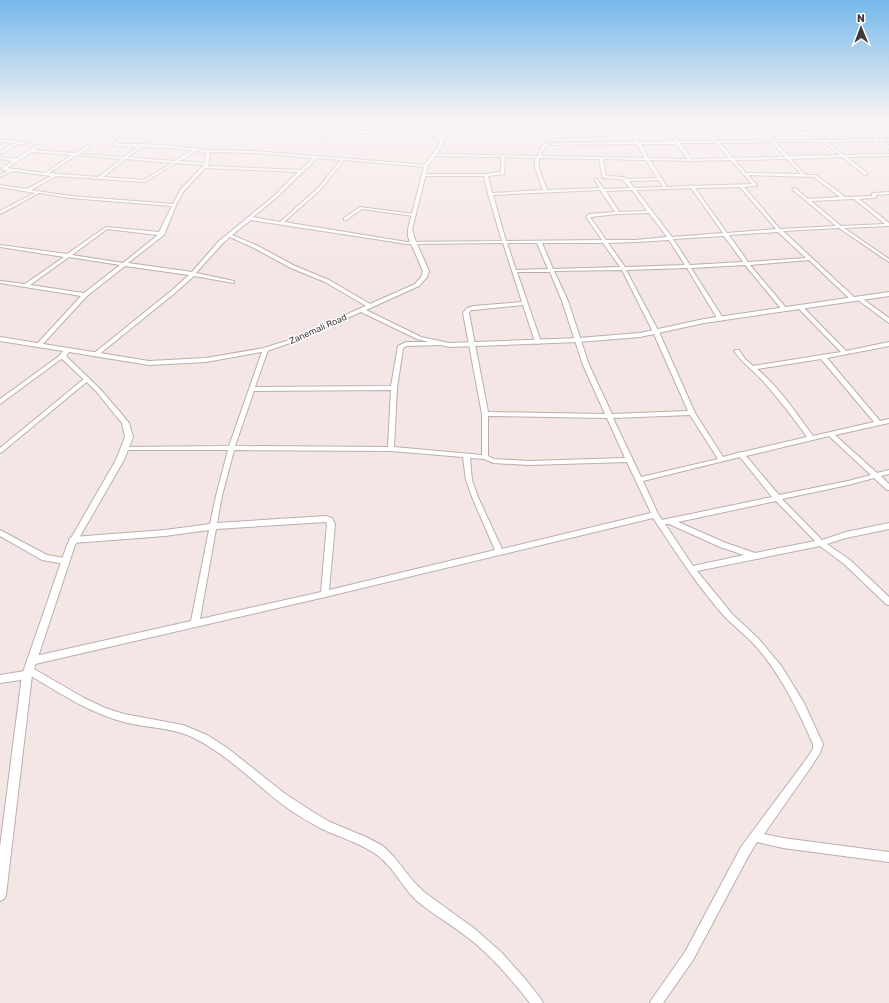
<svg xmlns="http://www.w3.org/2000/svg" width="889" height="1003" viewBox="0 0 889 1003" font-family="Rubik,sans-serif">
  <rect width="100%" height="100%" fill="#f5e6e6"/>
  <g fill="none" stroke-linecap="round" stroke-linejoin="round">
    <!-- minor casing -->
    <g stroke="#bcaeae" stroke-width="2">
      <path id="minor" d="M 8,120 L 23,120 L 48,123 L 51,120 L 171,120 L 137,121 L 118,144 L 142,144 L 174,146 L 208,150 L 253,151 L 427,165 L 428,166 L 426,167 L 344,160 L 320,190 L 284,222 L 407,242 L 502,241 L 488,194 L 484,176 L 423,176 L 421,175 L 423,174 L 486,174 L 501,172 L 501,157 L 434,156 L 433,154 L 538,156 L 542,145 L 547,143 L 636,142 L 627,127 L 629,126 L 640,142 L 675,141 L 664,128 L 666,127 L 678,141 L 820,140 L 815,136 L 799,134 L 790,126 L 725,128 L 723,127 L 725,126 L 854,121 L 854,120 L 889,120 L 889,122 L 860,123 L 880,139 L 889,139 L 889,141 L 882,141 L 889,146 L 889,149 L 878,141 L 827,142 L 844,155 L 889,154 L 889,156 L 847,157 L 867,173 L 867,175 L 865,175 L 842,157 L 791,159 L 805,175 L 816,175 L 845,197 L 872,196 L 872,194 L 874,193 L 889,192 L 889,194 L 876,195 L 876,197 L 874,198 L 859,199 L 889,223 L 889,226 L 844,228 L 889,259 L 889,262 L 839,228 L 783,231 L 856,299 L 856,301 L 852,301 L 809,260 L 750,265 L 787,309 L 787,311 L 783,311 L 745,265 L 691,268 L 723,318 L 720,320 L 717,318 L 687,268 L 626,270 L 659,332 L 695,413 L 723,457 L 741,452 L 743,452 L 807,437 C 793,417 778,398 762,380 C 753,370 742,363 734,351 L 735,350 L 739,350 L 745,359 L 753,366 L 841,352 L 799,309 L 798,308 L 801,306 L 803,307 L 846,351 L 889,342 L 889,346 L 827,358 L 880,421 L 889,419 L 889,423 L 835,435 L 877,473 L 889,470 L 889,474 L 881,476 L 889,484 L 889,490 L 887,490 L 874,478 L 848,485 L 782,499 L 822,540 L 846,532 L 889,523 L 889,529 L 846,538 L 827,544 L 850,560 L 889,597 L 889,605 L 886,604 L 844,564 L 820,546 L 697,571 L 733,615 L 758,638 L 782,667 L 804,703 L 823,744 L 820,753 L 811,767 L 764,834 L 783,838 L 889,852 L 889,862 L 783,848 L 757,842 L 749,855 L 693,960 L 663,1003 L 650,1003 L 652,999 L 685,952 L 741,847 L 805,761 L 813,749 L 813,744 C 797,708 779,671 752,642 C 744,634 735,627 727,619 C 699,589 676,552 653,518 L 325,597 L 31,665 L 28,664 L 27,661 L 28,658 L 31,657 L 191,621 L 209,530 L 165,536 L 73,543 L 70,542 L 69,540 L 70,538 L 73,537 L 165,530 L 210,524 L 216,496 L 228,450 L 125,450 L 122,448 L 123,447 L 229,446 L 263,349 L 265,348 L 268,350 L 255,387 L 391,386 L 398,346 L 406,342 L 439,342 L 442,344 L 441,345 L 407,346 L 403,348 L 397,388 L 394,447 L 482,455 L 482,414 L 463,313 L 467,308 L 474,306 L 522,302 L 503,243 L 407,244 L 251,220 L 232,235 L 256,245 L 295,266 L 329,280 L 372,305 L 372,307 L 368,307 L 325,282 L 291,268 L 252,247 L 230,237 L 223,243 L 196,273 L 234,281 L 234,283 L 194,276 L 175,293 L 97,356 L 93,356 L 93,354 L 171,291 L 189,275 L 125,266 L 87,296 L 40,347 L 36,347 L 36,345 L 81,296 L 0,283 L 0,281 L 25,284 L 64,257 L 0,247 L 0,245 L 67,254 L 106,227 L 159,232 L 172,206 L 70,198 L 39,193 L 0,214 L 0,211 L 35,193 L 0,187 L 0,185 L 27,189 L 51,176 L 13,171 L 0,177 L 0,175 L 8,171 L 2,170 L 2,168 L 13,161 L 0,159 L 0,157 L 16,159 L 29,150 L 41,144 L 42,146 L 35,150 L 75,153 L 89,145 L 90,147 L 80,154 L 124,157 L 137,147 L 115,146 L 113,145 L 133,121 L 53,122 L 41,131 L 0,129 L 0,127 L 40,129 L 46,125 ZM 856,123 L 876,139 L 824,140 L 817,134 L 801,132 L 793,125 ZM 772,142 L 785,157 L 733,158 L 720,143 ZM 775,142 L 823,142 L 840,155 L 789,156 ZM 680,143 L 716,143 L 729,158 L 692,159 ZM 637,144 L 645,158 L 541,156 L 545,147 L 548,145 ZM 641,144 L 676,144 L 688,159 L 648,158 ZM 142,147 L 174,148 L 192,150 L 175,161 L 128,157 ZM 196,151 L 206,152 L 205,163 L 180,161 ZM 32,152 L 72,155 L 45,173 L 7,168 ZM 210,152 L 253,153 L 313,158 L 301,170 L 207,166 L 209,164 ZM 77,155 L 122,159 L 98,177 L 49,173 ZM 505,157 L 535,158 L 535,168 L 543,190 L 492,193 L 488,176 L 504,174 ZM 317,158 L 341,160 L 318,188 L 280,222 L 253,217 L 276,198 ZM 539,158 L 599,159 L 603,178 L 622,179 L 630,188 L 604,189 L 596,178 L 594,179 L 600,188 L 547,190 L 539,168 ZM 126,159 L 172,163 L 144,180 L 103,177 ZM 603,159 L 646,160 L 657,178 L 627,179 L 623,177 L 606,176 ZM 787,159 L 801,174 L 746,173 L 735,160 ZM 650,160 L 691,161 L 731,160 L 752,184 L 693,186 L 691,185 L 689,186 L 667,187 ZM 176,163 L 204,165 L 181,189 L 173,204 L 70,196 L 31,190 L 56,176 L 145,182 ZM 205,168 L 298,172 L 274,196 L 219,241 L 192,272 L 128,263 L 164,235 L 177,203 L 184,191 ZM 748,175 L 814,177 L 840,197 L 808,199 L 795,188 L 792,189 L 836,226 L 780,229 L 744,187 L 755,186 L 757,185 ZM 658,180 L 663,187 L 634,188 L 629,181 ZM 740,187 L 776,229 L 727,233 L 695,188 ZM 691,188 L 723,233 L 672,237 L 636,190 ZM 600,190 L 615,212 L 589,214 L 586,217 L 602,240 L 506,241 L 493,195 ZM 632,190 L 647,211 L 619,212 L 606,191 ZM 854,199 L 885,224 L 841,226 L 811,201 ZM 649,213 L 667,237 L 635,240 L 606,240 L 590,217 L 618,214 ZM 107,229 L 158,235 L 123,263 L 72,255 ZM 778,232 L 806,258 L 748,262 L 729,235 ZM 724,236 L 743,262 L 690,265 L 673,239 ZM 669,240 L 685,265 L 625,267 L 608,243 L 635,242 ZM 507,243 L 537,243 L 548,269 L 516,270 ZM 542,243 L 603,243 L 620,267 L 553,269 ZM 69,257 L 120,265 L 84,293 L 30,285 ZM 622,270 L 653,332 L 688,411 L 612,414 L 589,365 L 568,301 L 554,271 ZM 517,272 L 550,272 L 562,301 L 583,365 L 605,414 L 488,412 L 469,313 L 471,310 L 474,310 L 523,305 L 535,342 L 538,344 L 540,343 L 541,342 ZM 821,359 L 874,422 L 813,436 C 796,413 779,387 757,369 ZM 391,390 L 388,447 L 235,446 L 254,391 ZM 690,415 L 718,459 L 641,477 L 613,418 ZM 488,416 L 607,418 L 625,458 L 529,461 L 494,459 L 488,456 ZM 829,436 L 871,475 L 848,481 L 779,495 L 746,456 ZM 234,450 L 391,451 L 463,457 L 466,480 L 472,497 L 495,550 L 329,590 L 335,524 L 332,518 L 326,516 L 217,523 L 222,496 ZM 740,457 L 772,497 L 662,520 L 658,514 L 643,481 ZM 470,458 L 484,459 L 493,463 L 529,465 L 627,462 L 651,513 L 502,549 L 478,497 L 472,480 ZM 776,501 L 815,541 L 755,553 L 726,543 L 678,522 ZM 326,522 L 327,524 L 321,592 L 200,619 L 216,529 ZM 665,524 L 669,524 L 720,547 L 744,555 L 693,566 Z
        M 203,120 L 207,120 L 204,134 L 202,135 L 200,134 Z
        M 232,120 L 236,120 L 236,121 L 234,122 Z
        M 361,120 L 395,120 L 324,124 L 324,136 L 322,137 L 320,136 L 321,124 L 219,128 L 217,127 L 219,126 Z
        M 429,128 L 442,138 L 442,140 L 438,139 L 428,130 L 346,134 L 344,133 L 346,132 Z
        M 0,140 L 19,141 L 26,143 L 24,144 L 19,144 L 0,154 L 0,152 L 14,143 L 0,142 Z
        M 360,207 L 414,214 L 416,215 L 414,216 L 362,209 L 346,220 L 344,220 L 344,218 Z
        M 860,297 L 889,318 L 889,323 L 858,300 L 857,299 Z
        M 62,354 L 64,355 L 64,357 L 0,404 L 0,399 Z
        M 87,377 L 90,379 L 89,380 L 2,452 L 0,453 L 0,448 L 85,378 Z
        M 0,530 L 47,555 L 65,558 L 68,559 L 69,561 L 68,563 L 65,564 L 42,560 L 0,536 Z
        M 29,666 L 84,698 L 105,708 L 124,714 L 183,725 L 207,735 L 226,747 L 284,793 L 313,812 L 330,822 L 366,837 L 383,846 L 394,857 L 413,881 L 424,892 L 475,929 L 502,953 L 526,980 L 541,999 L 543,1003 L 530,1003 C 511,979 491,955 467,937 C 451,924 432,914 417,901 C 401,886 393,865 374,853 C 358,842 339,837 322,829 C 311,823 300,817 290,810 C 257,786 229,755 192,737 C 171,727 146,728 124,722 C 90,713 61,694 31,676 L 30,678 L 27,679 L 0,683 L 0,675 L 25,671 L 25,670 L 26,667 Z"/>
    </g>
    <!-- tertiary casing -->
    <g stroke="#bcaeae" stroke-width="2">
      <path id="tertiary" d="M 489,120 L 496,120 L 444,138 L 443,145 L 428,166 L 412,229 L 414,237 L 429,271 L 427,277 L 419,286 L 366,310 L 421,337 L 449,343 L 578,338 L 640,333 L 704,319 L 889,292 L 889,296 L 704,323 L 640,337 L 578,342 L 449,347 L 417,339 L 361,312 L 293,342 L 267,351 L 206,362 L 149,365 L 69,352 L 66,356 L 100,389 L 120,412 L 129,423 L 133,437 L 124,460 L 75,545 L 32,675 L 6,895 L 4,899 L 0,901 L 0,847 L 22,675 L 67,545 L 116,460 L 125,437 L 122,423 L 116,416 L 96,391 L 60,357 L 59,356 L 63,351 L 0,341 L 0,337 L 149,361 L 206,358 L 264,348 L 289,340 L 415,284 L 421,277 L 423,271 L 408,237 L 408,229 L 424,166 L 439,145 L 441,136 Z"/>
    </g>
    <!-- minor -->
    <use href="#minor" fill="#fff" fill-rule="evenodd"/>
    <!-- tertiary -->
    <use href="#tertiary" fill="#fff" fill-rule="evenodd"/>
  </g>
  <!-- sky -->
  <linearGradient id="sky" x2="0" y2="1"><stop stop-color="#75b8ea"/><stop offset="0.46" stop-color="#faf4f4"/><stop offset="1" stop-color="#faf4f4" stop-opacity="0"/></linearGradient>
  <rect width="889" height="261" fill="url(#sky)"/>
  <g text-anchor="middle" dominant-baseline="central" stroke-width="3" stroke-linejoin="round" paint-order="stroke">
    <!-- far-street labels -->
    <g font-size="9" fill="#413b3b" stroke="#fff">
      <text transform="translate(318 329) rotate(-24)">Zanemali Road</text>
    </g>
  </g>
  <!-- north arrow -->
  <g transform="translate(861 28) rotate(359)" stroke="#ffffff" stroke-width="3" paint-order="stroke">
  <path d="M0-3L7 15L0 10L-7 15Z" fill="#413b3b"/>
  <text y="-6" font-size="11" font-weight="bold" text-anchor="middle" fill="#413b3b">N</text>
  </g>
</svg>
